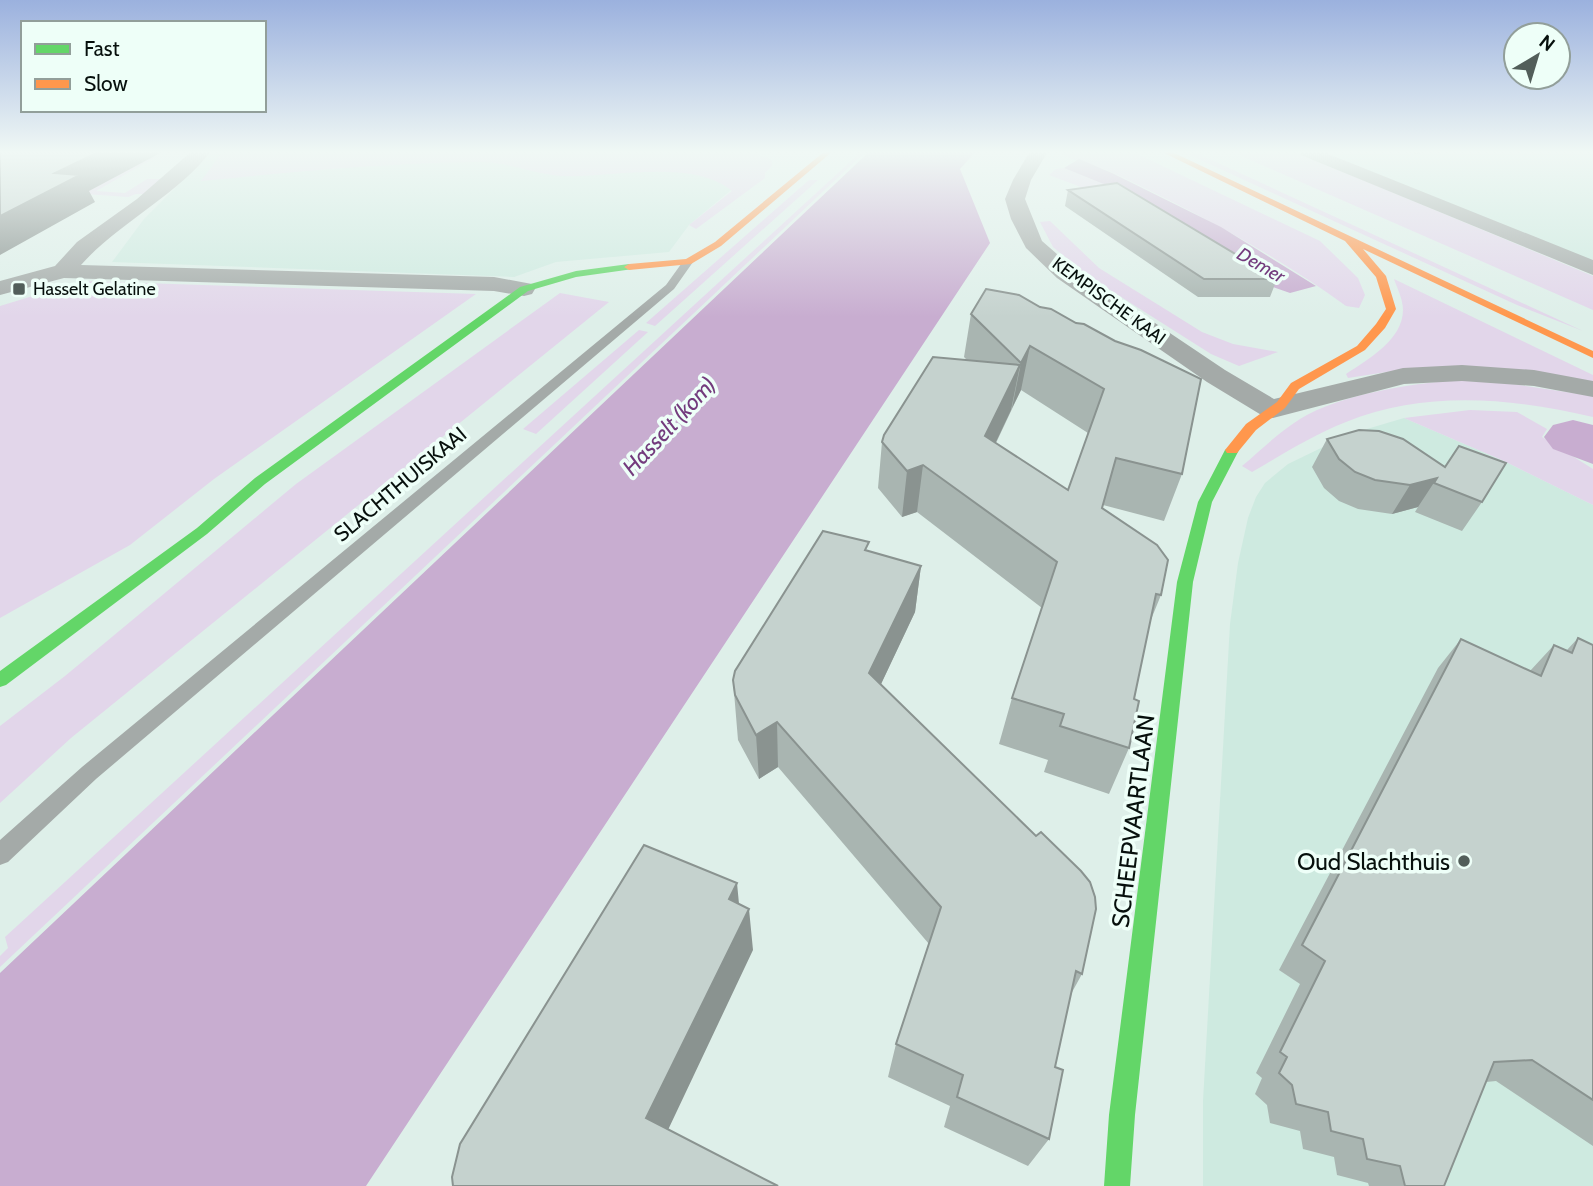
<svg xmlns="http://www.w3.org/2000/svg" width="1593" height="1186" viewBox="0 0 1593 1186" font-family="Cabin,sans-serif">
  <rect width="100%" height="100%" fill="#deefe9"/>
  <!-- built -->
  <path fill="#ceeae0" d="M 212,151 L 685,151 L 748,176 L 689,225 L 669,252 L 556,262 L 514,277 L 112,262 L 144,219 Z
    M 1321,151 L 1593,151 L 1593,266 L 1335,156 Z
    M 1404,418 L 1504,461 L 1593,505 L 1593,1186 L 1203,1186 L 1203,1101 L 1230,624 L 1238,563 L 1248,518 L 1256,497 L 1265,483 L 1288,464 L 1350,434 Z"/>
  <!-- green -->
  <path fill="#e2d6ea" d="M 223,151 L 742,151 L 769,158 L 772,161 L 772,166 L 765,173 L 765,178 L 696,229 L 689,225 L 732,191 C 692,158 611,178 561,176 C 532,174 506,161 477,162 C 385,163 292,172 201,181 Z
    M 862,151 L 866,151 L 0,967 L 0,956 L 8,948 L 5,937 Z
    M 1062,151 L 1131,151 L 1320,241 L 1358,278 L 1365,295 L 1359,308 L 1346,306 C 1273,253 1192,210 1111,172 C 1095,165 1076,162 1061,154 Z
    M 1181,151 L 1192,151 L 1583,331 L 1517,305 Z
    M 1230,151 L 1293,151 L 1593,276 L 1593,310 Z
    M 156,157 L 96,191 L 125,193 L 147,179 L 166,179 L 149,194 L 136,194 L 128,197 L 0,188 L 0,166 Z
    M 1064,168 L 1116,189 L 1113,199 L 1049,175 L 1056,169 Z
    M 809,180 L 818,180 L 655,326 L 646,323 Z
    M 1050,221 L 1099,268 L 1202,332 L 1233,344 L 1278,352 L 1239,366 L 1211,354 L 1088,276 L 1053,247 L 1040,222 Z
    M 1394,279 L 1593,375 L 1593,384 L 1406,369 L 1348,378 L 1346,374 C 1367,360 1403,340 1403,310 C 1403,299 1397,288 1394,279 Z
    M 82,281 L 476,294 L 214,479 L 130,545 L 0,618 L 0,306 Z
    M 560,293 L 609,302 L 71,738 L 0,803 L 0,726 L 65,676 L 296,484 Z
    M 639,330 L 648,332 L 536,434 L 523,429 Z
    M 1456,380 L 1513,384 L 1593,396 L 1593,417 C 1512,398 1425,390 1346,422 C 1313,435 1283,454 1252,472 L 1242,466 C 1261,450 1279,432 1300,419 C 1341,394 1410,384 1456,380 Z
    M 1470,410 L 1517,412 L 1547,429 L 1542,437 L 1593,469 L 1593,505 L 1504,461 L 1404,418 Z"/>
  <!-- water -->
  <path fill="#c8add0" d="M 870,151 L 976,151 L 960,169 L 990,243 L 366,1186 L 0,1186 L 0,973 Z
    M 1079,159 L 1112,173 L 1221,227 L 1316,286 L 1290,293 L 1261,283 L 1116,189 L 1064,168 Z"/>
  <g fill="none" stroke-linecap="round" stroke-linejoin="round">
    <!-- river -->
    <path fill="#c8add0" fill-rule="evenodd" d="M 1573,420 L 1593,425 L 1593,464 L 1553,449 L 1544,437 L 1553,425 Z"/>
    <!-- lane -->
    <path fill="#a4aaa8" fill-rule="evenodd" d="M 684,260 L 693,262 L 674,289 L 96,779 L 8,862 L 0,865 L 0,840 L 82,767 L 666,285 Z"/>
    <!-- street -->
    <path fill="#a4aaa8" fill-rule="evenodd" d="M 192,151 L 211,151 C 178,195 117,224 81,265 L 494,277 L 532,284 L 535,289 L 532,294 L 524,296 L 494,291 L 64,278 L 0,295 L 0,281 L 55,266 L 77,242 L 137,199 Z
      M 1030,151 L 1048,151 L 1031,180 L 1025,199 L 1042,241 L 1073,268 L 1225,370 L 1274,399 L 1403,368 L 1462,365 L 1534,370 L 1593,381 L 1593,397 L 1534,386 L 1462,381 L 1404,384 L 1273,418 L 1263,416 L 1207,382 L 1057,278 L 1026,248 L 1011,219 L 1005,199 L 1013,180 Z
      M 1298,151 L 1321,151 L 1593,260 L 1593,275 L 1301,155 Z"/>
    <!-- fast -->
    <path fill="#63d668" fill-rule="evenodd" d="M 629,264 L 634,267 L 633,269 L 576,277 L 528,291 L 265,484 L 207,534 L 6,685 L 0,687 L 0,671 L 197,528 L 255,478 L 520,287 L 576,271 Z
      M 1232,446 L 1239,450 L 1212,502 L 1193,582 L 1135,1115 L 1130,1186 L 1104,1186 L 1109,1115 L 1177,582 L 1198,502 L 1225,450 Z"/>
    <!-- slow -->
    <path fill="#ff974d" fill-rule="evenodd" d="M 825,151 L 833,151 L 721,246 L 691,264 L 629,270 L 624,267 L 629,264 L 686,259 L 715,242 Z
      M 1160,151 L 1170,151 L 1593,351 L 1593,358 L 1363,249 L 1386,276 L 1396,309 L 1385,328 L 1365,350 L 1299,389 L 1285,408 L 1256,430 L 1237,453 L 1227,453 L 1225,450 L 1246,424 L 1277,402 L 1291,383 L 1357,346 L 1376,324 L 1386,309 L 1376,277 L 1345,241 Z"/>
  </g>
  <!-- wall -->
  <path fill="#a9b5b1" fill-rule="evenodd" d="M 1403,151 L 1426,151 L 1419,155 Z
    M 1068,190 L 1277,279 L 1270,297 L 1198,297 L 1065,206 Z
    M 1019,295 L 1182,474 L 1164,521 L 1103,505 L 1102,508 L 1161,595 L 1150,622 L 1134,699 L 1129,748 L 1109,794 L 1044,772 L 1048,760 L 999,744 L 1012,698 L 1042,608 L 917,512 L 902,517 L 878,488 L 882,442 L 967,360 L 964,357 L 971,314 ZM 1021,390 L 1088,433 L 1068,490 L 996,443 Z
    M 1327,439 L 1482,502 L 1462,531 L 1415,512 L 1418,507 L 1392,514 L 1358,509 L 1339,501 L 1324,488 L 1312,467 Z
    M 869,551 L 921,566 L 915,612 L 881,684 L 1082,974 L 1071,994 L 1055,1067 L 1049,1139 L 1028,1166 L 944,1127 L 950,1106 L 888,1077 L 896,1044 L 929,944 L 778,767 L 759,779 L 738,740 L 733,680 Z
    M 1578,638 L 1593,645 L 1593,1146 L 1496,1081 L 1486,1082 L 1444,1186 L 1369,1186 L 1368,1183 L 1337,1175 L 1334,1157 L 1303,1149 L 1300,1131 L 1270,1123 L 1267,1105 L 1255,1094 L 1262,1078 L 1256,1073 L 1300,984 L 1279,970 L 1438,668 L 1461,639 L 1530,671 L 1554,645 L 1567,650 Z"/>
  <!-- shaded-wall -->
  <path fill="#8a9390" d="M 101,151 L 164,151 L 89,191 L 95,202 L 0,255 L 0,216 L 55,173 Z
    M 1030,346 L 1021,390 L 1012,408 L 1021,363 Z
    M 1020,365 L 1011,410 L 977,482 L 985,436 Z
    M 923,465 L 917,512 L 902,517 L 907,471 Z
    M 1437,478 L 1418,507 L 1392,514 L 1410,485 Z
    M 921,566 L 915,612 L 865,718 L 869,673 Z
    M 777,722 L 778,767 L 759,779 L 756,735 Z
    M 737,883 L 741,925 L 749,909 L 753,950 L 659,1149 L 646,1118 L 729,899 Z"/>
  <!-- building -->
  <path fill="#c5d2ce" stroke="#8a9390" stroke-width="2" d="M 0,151 L 101,151 L 55,173 L 80,175 L 0,216 Z
    M 1117,183 L 1277,279 L 1204,279 L 1068,190 Z
    M 986,289 L 1019,295 L 1040,307 L 1051,309 L 1076,323 L 1084,324 L 1115,341 L 1141,350 L 1201,379 L 1182,474 L 1116,458 L 1102,508 L 1157,545 L 1168,560 L 1161,595 L 1156,594 L 1134,699 L 1139,701 L 1129,748 L 1060,726 L 1064,714 L 1012,698 L 1057,562 L 923,465 L 907,471 L 882,442 L 884,435 L 933,357 L 1020,365 L 985,436 L 1068,490 L 1104,389 L 1030,346 L 1021,363 L 971,314 Z
    M 1359,430 L 1379,431 L 1403,439 L 1445,467 L 1459,446 L 1506,463 L 1482,502 L 1434,483 L 1437,478 L 1410,485 L 1375,480 L 1355,472 L 1339,459 L 1327,439 Z
    M 823,531 L 869,542 L 865,550 L 921,566 L 869,673 L 1036,836 L 1041,832 L 1081,871 L 1090,882 L 1095,897 L 1096,909 L 1082,974 L 1076,971 L 1055,1067 L 1063,1070 L 1049,1139 L 957,1097 L 963,1075 L 896,1044 L 941,907 L 777,722 L 756,735 L 735,695 L 733,680 L 735,671 Z
    M 1578,638 L 1593,645 L 1593,1100 L 1532,1060 L 1494,1062 L 1444,1186 L 1405,1186 L 1400,1166 L 1367,1159 L 1363,1139 L 1331,1131 L 1328,1112 L 1296,1104 L 1292,1085 L 1279,1073 L 1287,1057 L 1280,1052 L 1325,961 L 1302,945 L 1461,639 L 1541,676 L 1554,645 L 1572,653 Z
    M 644,845 L 737,883 L 729,899 L 749,909 L 646,1118 L 778,1186 L 453,1186 L 452,1177 L 460,1144 Z"/>
  <!-- sky -->
  <linearGradient id="sky" x2="0" y2="1"><stop stop-color="#9bb1de"/><stop offset="0.48" stop-color="#f0f8f5"/><stop offset="1" stop-color="#f0f8f5" stop-opacity="0"/></linearGradient>
  <rect width="1593" height="317" fill="url(#sky)"/>
  <!-- markers -->
  <g fill="#525e5a" stroke="#eefff8" stroke-width="2.5">
    <rect x="12" y="282" width="14" height="14" rx="3.5"/>
    <circle cx="1464" cy="861" r="7"/>
  </g>
  <g text-anchor="middle" dominant-baseline="central" stroke-width="7" stroke-linejoin="round" paint-order="stroke">
    <!-- far-poi labels -->
    <g font-size="18" fill="#07100d" stroke="#eefff8" text-anchor="start">
      <text x="33" y="289">Hasselt Gelatine</text>
    </g>
    <!-- far-street labels -->
    <g font-size="18" fill="#07100d" stroke="#eefff8">
      <text transform="translate(1109 301) rotate(36)">KEMPISCHE KAAI</text>
    </g>
    <!-- far-water labels -->
    <g font-size="19" font-style="italic" fill="#733b7d" stroke="#eefff8">
      <text transform="translate(1261 265) rotate(30)">Demer</text>
    </g>
    <!-- street labels -->
    <g font-size="21" fill="#07100d" stroke="#eefff8">
      <text transform="translate(400 484) rotate(-40)">SLACHTHUISKAAI</text>
    </g>
    <!-- water labels -->
    <g font-size="23" font-style="italic" fill="#733b7d" stroke="#eefff8">
      <text transform="translate(669 426) rotate(-47)">Hasselt (kom)</text>
    </g>
    <!-- near-street labels -->
    <g font-size="24" fill="#07100d" stroke="#eefff8">
      <text transform="translate(1133 821) rotate(-83)">SCHEEPVAARTLAAN</text>
    </g>
    <!-- near-poi labels -->
    <g font-size="24" fill="#07100d" stroke="#eefff8" text-anchor="end">
      <text x="1450" y="861">Oud Slachthuis</text>
    </g>
  </g>
  <!-- legend -->
  <rect x="21" y="21" width="245" height="91" fill="#eefff8" stroke="#929f9a" stroke-width="2"/>
  <rect x="35" y="44" width="35" height="10" fill="#63d668" stroke="#929f9a" stroke-width="2"/>
  <text x="84" y="56" font-size="21" fill="#07100d">Fast</text>
  <rect x="35" y="79" width="35" height="10" fill="#ff974d" stroke="#929f9a" stroke-width="2"/>
  <text x="84" y="91" font-size="21" fill="#07100d">Slow</text>
  <!-- north arrow -->
  <g transform="translate(1537 56) rotate(38)"><circle r="33" fill="#eefff8" stroke="#929f9a" stroke-width="2"/>
  <path d="M0-5L12 26L0 18L-12 26Z" fill="#525e5a"/>
  <text y="-10" font-size="19" font-weight="bold" text-anchor="middle" fill="#07100d">N</text>
  </g>
</svg>
